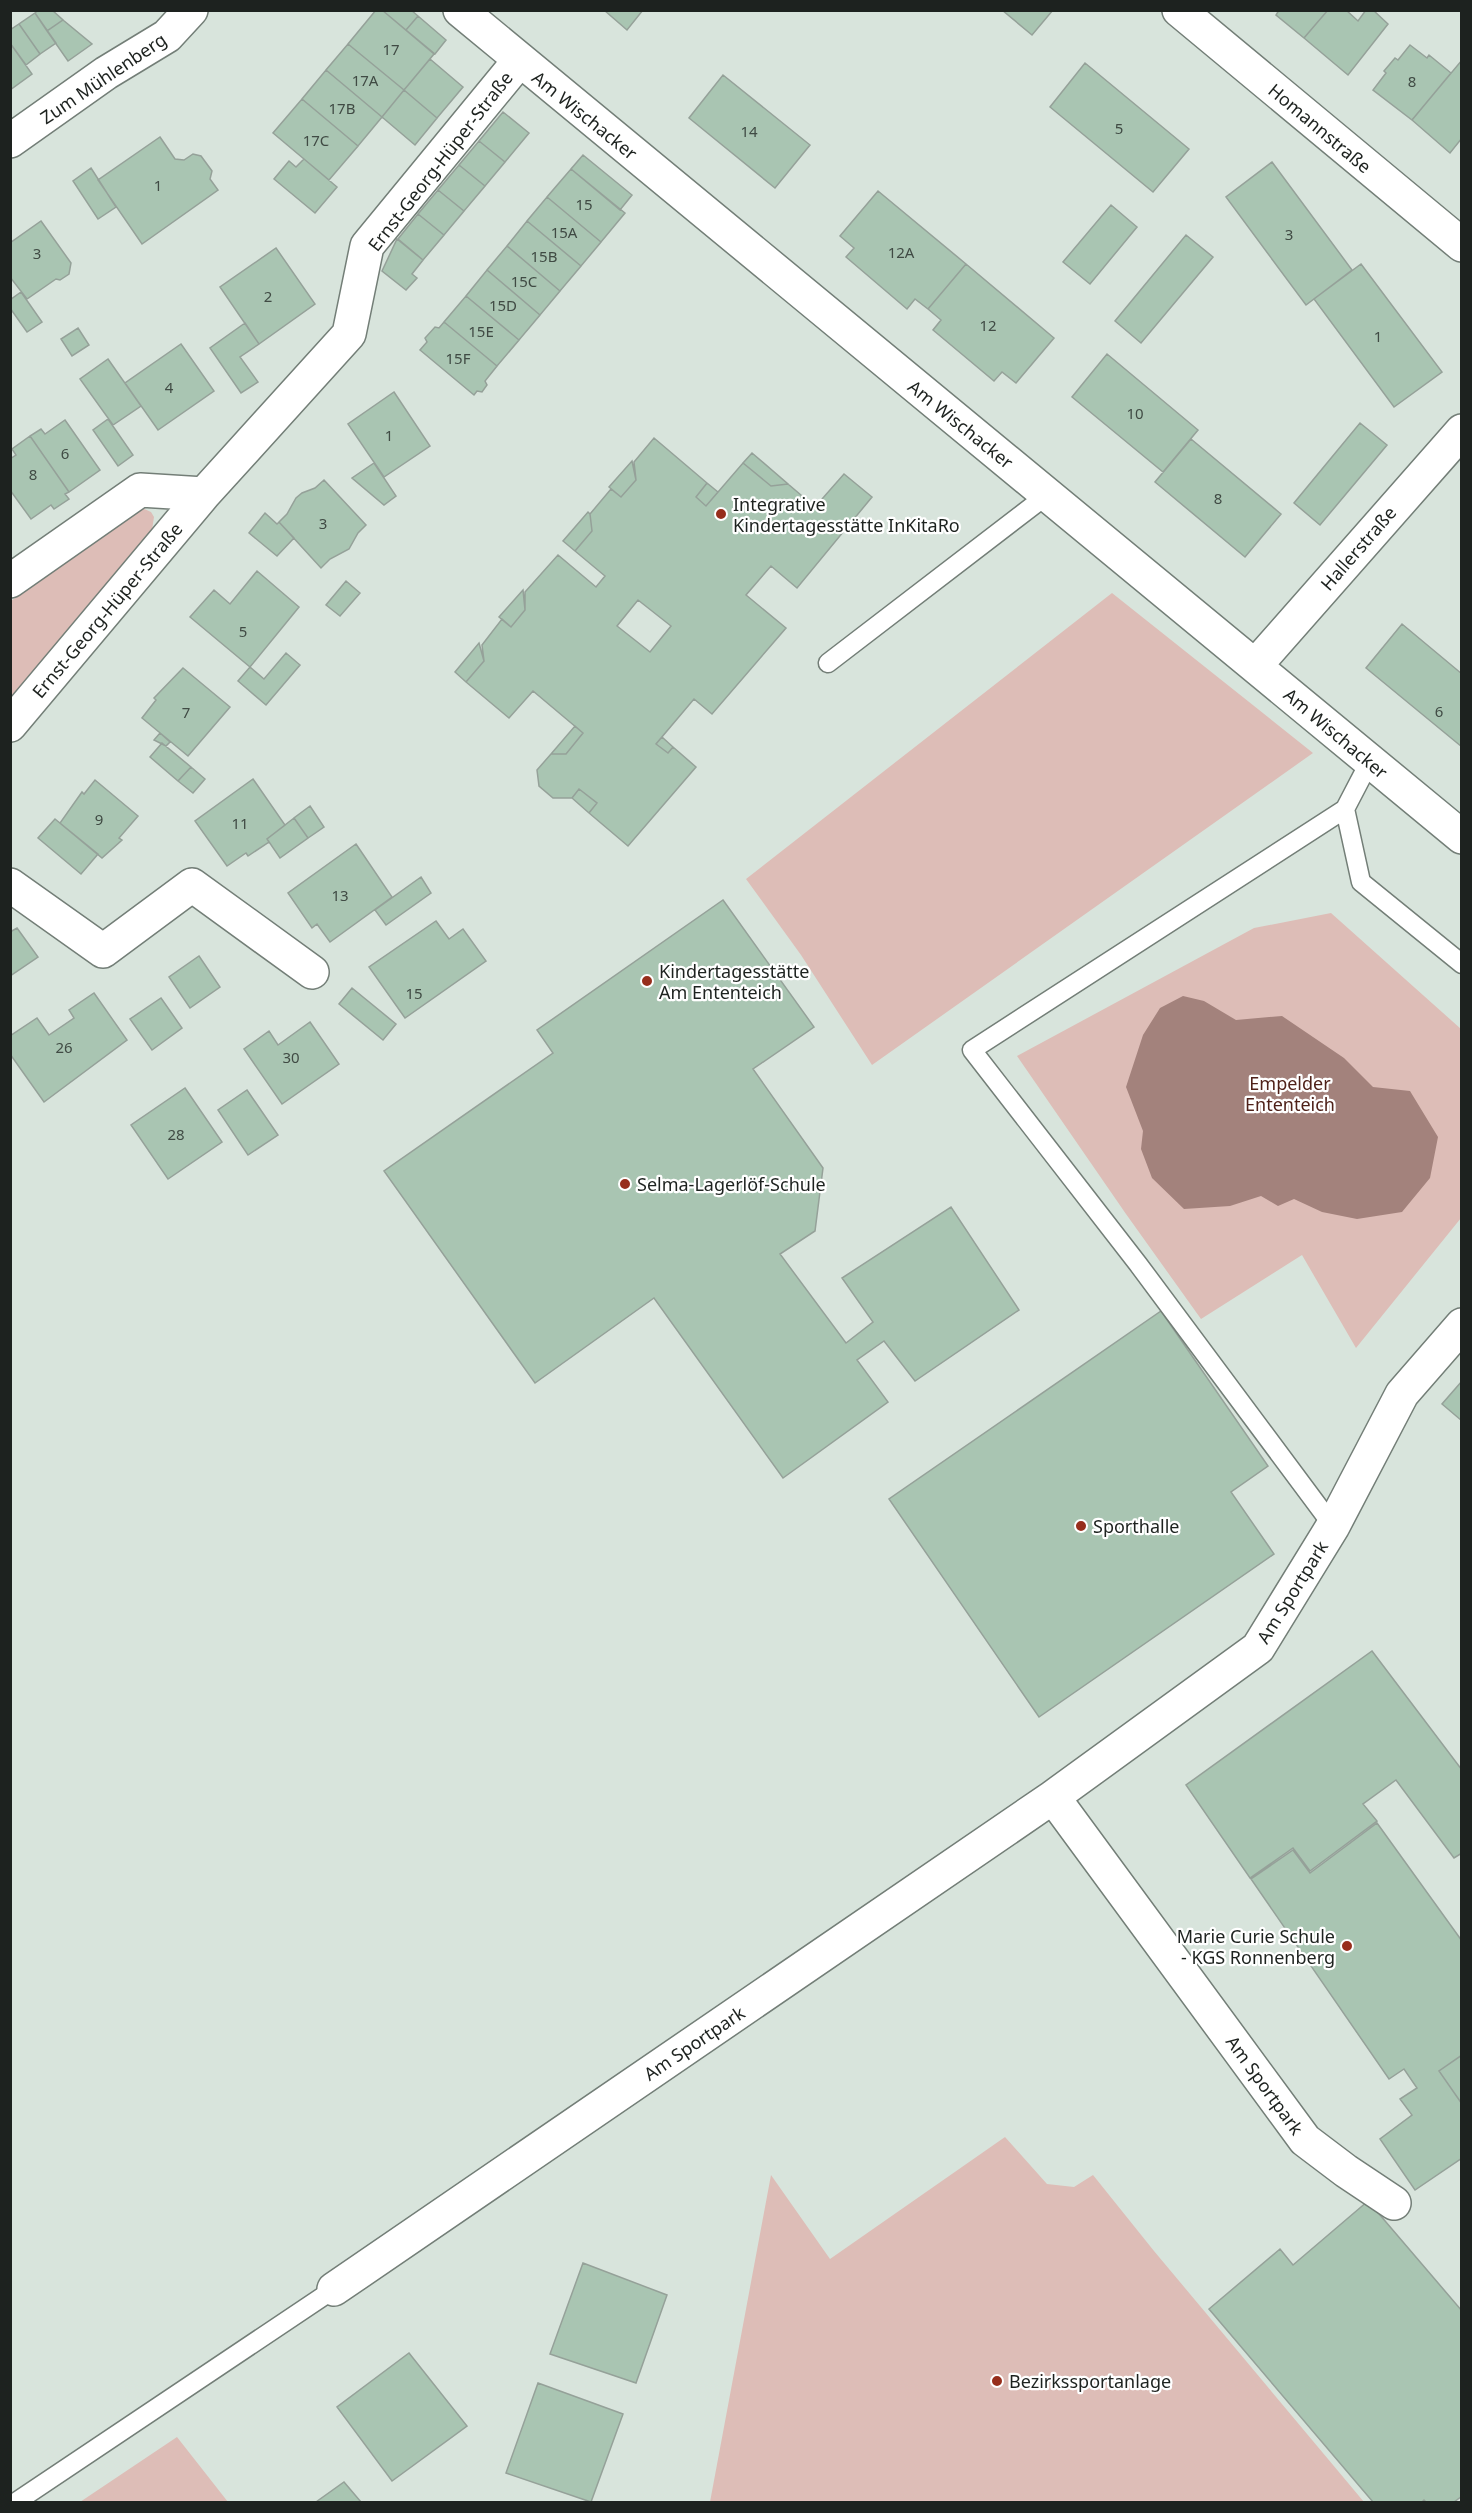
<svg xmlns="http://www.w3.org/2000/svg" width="1472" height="2513" viewBox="0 0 1472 2513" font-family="'Noto Sans',sans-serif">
  <rect width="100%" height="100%" fill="#d8e4dc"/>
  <!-- green -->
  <path fill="#ddbdb7" d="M 140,507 L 151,512 L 154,517 L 152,530 L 11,697 L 11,601 Z
    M 1112,593 L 1313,753 L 872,1065 L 801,955 L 746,879 Z
    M 1331,913 L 1461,1029 L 1461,1218 L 1356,1348 L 1302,1255 L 1201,1319 L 1126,1214 L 1017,1056 L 1254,928 Z
    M 1005,2137 L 1047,2184 L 1074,2187 L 1093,2175 L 1154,2251 L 1364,2502 L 710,2502 L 771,2175 L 830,2259 Z
    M 177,2437 L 228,2502 L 80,2502 Z"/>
  <!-- water -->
  <path fill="#a3827c" d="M 1183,996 L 1204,1001 L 1236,1020 L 1282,1016 L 1344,1058 L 1373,1087 L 1410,1091 L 1438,1137 L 1430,1178 L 1402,1212 L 1357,1219 L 1322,1212 L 1294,1199 L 1278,1206 L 1261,1196 L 1230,1206 L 1184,1209 L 1152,1178 L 1141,1149 L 1143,1131 L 1126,1087 L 1143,1035 L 1160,1008 Z"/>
  <!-- building -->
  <path fill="#a9c5b2" stroke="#95a199" stroke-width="1.5" fill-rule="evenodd" d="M 38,10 L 52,10 L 63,20 L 47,31 L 35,13 Z
    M 376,10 L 382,10 L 434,54 L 404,90 L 348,44 Z
    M 382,10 L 411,10 L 418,16 L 406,30 Z
    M 604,10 L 643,10 L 627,30 Z
    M 1002,10 L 1053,10 L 1032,35 Z
    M 1279,10 L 1328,10 L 1304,38 L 1276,15 Z
    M 1328,10 L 1346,10 L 1358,21 L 1366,10 L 1373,10 L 1388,24 L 1348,75 L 1304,38 Z
    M 35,13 L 56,43 L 40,54 L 19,24 Z
    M 418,16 L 446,40 L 435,54 L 406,30 Z
    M 63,20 L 92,44 L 68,61 L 47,31 Z
    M 19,24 L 40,54 L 26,65 L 10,43 L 10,30 Z
    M 10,43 L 32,74 L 10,90 Z
    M 348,44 L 404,90 L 382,117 L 326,70 Z
    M 1410,45 L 1427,58 L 1429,55 L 1451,73 L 1412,120 L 1373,90 L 1386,73 L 1384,71 L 1395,58 L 1398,60 Z
    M 430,59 L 463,87 L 437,118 L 404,90 Z
    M 1462,60 L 1462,138 L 1450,153 L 1412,120 Z
    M 1085,63 L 1189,149 L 1153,192 L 1050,107 Z
    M 326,70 L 382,117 L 358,146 L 302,99 Z
    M 723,75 L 810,145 L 775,188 L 689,118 Z
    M 404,90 L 437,118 L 415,145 L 382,117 Z
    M 302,99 L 358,146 L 329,180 L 273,133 Z
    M 503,112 L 529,133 L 505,162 L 479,141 Z
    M 160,137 L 175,159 L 184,160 L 193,154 L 201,156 L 212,171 L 210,179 L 218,190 L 142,244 L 98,180 Z
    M 479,141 L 505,162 L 485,186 L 459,165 Z
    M 583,155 L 632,195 L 620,210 L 571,169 Z
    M 304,159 L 337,187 L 315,213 L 274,179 L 289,161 L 296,167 Z
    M 1272,162 L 1352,270 L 1306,305 L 1226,197 Z
    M 459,165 L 485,186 L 464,211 L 438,190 Z
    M 91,168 L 116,207 L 98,219 L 73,181 Z
    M 571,169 L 625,213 L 601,242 L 547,197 Z
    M 438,190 L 464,211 L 444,235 L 418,214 Z
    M 878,191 L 966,264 L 928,309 L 915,299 L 907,309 L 846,257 L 854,248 L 840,236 Z
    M 547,197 L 601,242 L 581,266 L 527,221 Z
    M 1111,205 L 1137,227 L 1090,284 L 1063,262 Z
    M 418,214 L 444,235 L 423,260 L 398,239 Z
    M 41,221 L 71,263 L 69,274 L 60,280 L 56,279 L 27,299 L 10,277 L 10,243 Z
    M 527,221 L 581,266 L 560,291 L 507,246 Z
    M 1186,235 L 1213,257 L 1141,343 L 1115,321 Z
    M 397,239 L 423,260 L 412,274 L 417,278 L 406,290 L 382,271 Z
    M 507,246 L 560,291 L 540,315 L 487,270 Z
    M 276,248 L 315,304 L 259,344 L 220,287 Z
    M 966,264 L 1054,338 L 1016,383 L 1002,372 L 994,381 L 933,330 L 941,320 L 928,309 Z
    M 1361,264 L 1442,372 L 1394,407 L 1314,299 Z
    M 487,270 L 540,315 L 519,340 L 466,296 Z
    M 21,292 L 42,322 L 27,332 L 10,308 L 10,300 Z
    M 466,296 L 519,340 L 497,366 L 444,322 Z
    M 444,322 L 497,366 L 485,381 L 487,385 L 482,392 L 477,391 L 474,395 L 420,350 L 427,342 L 425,338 L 435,327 L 439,328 Z
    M 245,323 L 259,344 L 240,357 L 258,382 L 241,393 L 210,348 Z
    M 78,328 L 89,345 L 72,356 L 61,339 Z
    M 181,344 L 214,391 L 158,430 L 125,383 Z
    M 1107,354 L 1198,430 L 1163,472 L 1072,397 Z
    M 108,359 L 141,406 L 113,425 L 80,379 Z
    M 394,392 L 430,446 L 384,477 L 348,424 Z
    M 108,419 L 133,455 L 118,466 L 93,430 Z
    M 65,420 L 100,470 L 69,492 L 30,436 L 41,429 L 45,434 Z
    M 1360,423 L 1387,445 L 1320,525 L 1294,503 Z
    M 30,436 L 69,492 L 65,494 L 69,499 L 54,509 L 51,505 L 31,519 L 10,490 L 10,459 L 16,455 L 12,449 Z
    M 654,438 L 707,483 L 696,497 L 706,506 L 743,463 L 771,486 L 788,484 L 815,507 L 844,474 L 872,497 L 797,588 L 771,566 L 746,595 L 786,628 L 712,714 L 694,699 L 656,744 L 668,753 L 673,747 L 696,767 L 628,846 L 589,813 L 597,803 L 579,789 L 572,798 L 553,798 L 539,786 L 537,770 L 551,754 L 566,754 L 583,733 L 533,691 L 509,718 L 466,682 L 484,661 L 482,645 L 502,619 L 511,627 L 525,610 L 525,592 L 558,555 L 596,587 L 605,576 L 575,551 L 592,531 L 590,514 L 611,489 L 621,497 L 636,480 L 634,462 ZM 638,600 L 671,626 L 650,652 L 617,626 Z
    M 1191,439 L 1281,514 L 1245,557 L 1155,482 Z
    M 752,453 L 788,484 L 771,486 L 743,463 Z
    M 632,461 L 636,480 L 621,497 L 609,487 Z
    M 374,463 L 396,496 L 384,505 L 352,478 Z
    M 324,480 L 366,525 L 358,533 L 349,549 L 330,559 L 321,568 L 279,522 L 287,514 L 296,498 L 302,493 L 315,488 Z
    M 707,483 L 718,492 L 706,506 L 696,497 Z
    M 588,512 L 590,514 L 592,531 L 575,551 L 563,541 Z
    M 265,513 L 277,524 L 279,522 L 294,538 L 277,556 L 249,533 Z
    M 257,571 L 299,607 L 250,667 L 190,617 L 214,590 L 230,604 Z
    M 346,581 L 360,593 L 340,616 L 326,605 Z
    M 523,590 L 525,610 L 511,627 L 499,617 Z
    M 1402,624 L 1462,674 L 1462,747 L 1366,668 Z
    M 479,643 L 484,661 L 466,682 L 455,672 Z
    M 286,653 L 300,665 L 266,705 L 238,681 L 250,667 L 264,679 Z
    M 183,668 L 230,707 L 188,756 L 142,718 L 156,700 L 154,698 Z
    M 575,726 L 583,733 L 566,754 L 551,754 Z
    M 160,733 L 170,742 L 166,746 L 154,740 Z
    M 662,737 L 673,747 L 668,753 L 656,744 Z
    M 162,743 L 191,767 L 178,781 L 150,757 Z
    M 191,767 L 205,779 L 193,793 L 178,781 Z
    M 253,779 L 285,825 L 267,839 L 269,842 L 248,856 L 246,853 L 227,866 L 195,821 Z
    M 95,780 L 138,816 L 119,838 L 122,840 L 102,858 L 60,823 L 82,792 L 84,794 Z
    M 579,789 L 597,803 L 589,813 L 572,798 Z
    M 310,806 L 324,827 L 308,838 L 294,818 Z
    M 294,818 L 308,838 L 280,858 L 267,839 Z
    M 55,819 L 98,854 L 81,874 L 38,838 Z
    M 356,844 L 392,897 L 330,942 L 317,924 L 312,928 L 288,893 Z
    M 421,877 L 431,893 L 386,925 L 375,910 Z
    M 723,900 L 814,1027 L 753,1069 L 823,1168 L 815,1231 L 780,1254 L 846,1343 L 873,1322 L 842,1278 L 951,1207 L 1019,1310 L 915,1381 L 884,1341 L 857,1360 L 888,1402 L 783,1478 L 654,1298 L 535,1383 L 384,1171 L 553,1053 L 537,1030 Z
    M 436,921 L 449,939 L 463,929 L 486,961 L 405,1018 L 369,967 Z
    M 17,928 L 38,957 L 10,976 L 10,932 Z
    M 199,956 L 220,987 L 190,1008 L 169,977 Z
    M 352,988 L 396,1024 L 383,1040 L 339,1004 Z
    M 94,993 L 127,1040 L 44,1102 L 10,1054 L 10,1036 L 37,1018 L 49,1035 L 74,1018 L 69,1010 Z
    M 161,998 L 182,1028 L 152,1050 L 130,1019 Z
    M 310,1022 L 339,1064 L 282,1104 L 244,1049 L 269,1031 L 278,1045 Z
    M 185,1088 L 222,1142 L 168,1179 L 131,1125 Z
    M 247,1090 L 278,1135 L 248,1155 L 218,1110 Z
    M 1161,1311 L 1268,1466 L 1231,1492 L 1274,1554 L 1039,1717 L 889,1499 Z
    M 1462,1381 L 1462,1421 L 1442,1404 Z
    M 1372,1651 L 1462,1770 L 1462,1853 L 1454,1858 L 1396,1780 L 1363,1804 L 1377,1821 L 1310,1871 L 1293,1848 L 1250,1878 L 1186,1785 Z
    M 1377,1823 L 1462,1941 L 1462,2055 L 1439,2071 L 1462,2104 L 1462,2158 L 1415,2190 L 1380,2139 L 1412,2115 L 1400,2099 L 1417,2088 L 1404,2069 L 1389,2079 L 1251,1879 L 1293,1850 L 1310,1873 Z
    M 1462,2055 L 1462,2104 L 1439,2071 Z
    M 1368,2201 L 1462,2311 L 1462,2496 L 1454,2502 L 1426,2502 L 1424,2500 L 1422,2502 L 1373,2502 L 1209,2309 L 1280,2249 L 1293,2265 Z
    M 583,2263 L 667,2295 L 636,2383 L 550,2354 Z
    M 409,2353 L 467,2426 L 392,2481 L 337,2407 Z
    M 538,2383 L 623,2414 L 591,2502 L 506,2473 Z
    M 344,2482 L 361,2502 L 316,2502 Z"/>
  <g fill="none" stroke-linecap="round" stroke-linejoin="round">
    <!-- service casing -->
    <g stroke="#737e77" stroke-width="21">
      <path id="service" d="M 828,663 L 1047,495
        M 1370,761 L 1345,809 L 1361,882 L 1462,964
        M 1333,1526 L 1138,1264 L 972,1050 L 1345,809
        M 16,2502 L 334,2289"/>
    </g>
    <!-- minor casing -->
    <g stroke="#737e77" stroke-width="36">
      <path id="minor" d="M 460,10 L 1462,837
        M 1179,10 L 1462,245
        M 10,141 L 106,73 L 167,36 L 191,10
        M 10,581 L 140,490 L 204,494
        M 1255,666 L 1462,431
        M 10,725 L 204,494 L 349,334 L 367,246 L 519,61
        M 10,885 L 103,951 L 192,885 L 312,972
        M 1053,1797 L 1305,2140 L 1346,2171 L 1394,2203
        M 334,2289 L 1053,1797 L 1258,1648 L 1333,1526 L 1402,1394 L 1462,1325"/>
    </g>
    <!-- service -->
    <use href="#service" stroke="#fff" stroke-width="18"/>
    <!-- minor -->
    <use href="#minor" stroke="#fff" stroke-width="33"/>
  </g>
  <!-- markers -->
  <g fill="#972e1c" stroke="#fff" stroke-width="2">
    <circle cx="721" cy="514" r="6"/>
    <circle cx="647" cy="981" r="6"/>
    <circle cx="625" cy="1184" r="6"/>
    <circle cx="1081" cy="1526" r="6"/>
    <circle cx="1347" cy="1946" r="6"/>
    <circle cx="997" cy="2381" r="6"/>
  </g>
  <g text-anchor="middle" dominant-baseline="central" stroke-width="4.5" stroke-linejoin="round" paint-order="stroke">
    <!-- number labels -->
    <g font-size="15" fill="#404b44">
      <text x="391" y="49">17</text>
      <text x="365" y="80">17A</text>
      <text x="1412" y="81">8</text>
      <text x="342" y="108">17B</text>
      <text x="1119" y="128">5</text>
      <text x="749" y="131">14</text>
      <text x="316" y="140">17C</text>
      <text x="158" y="185">1</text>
      <text x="584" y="204">15</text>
      <text x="564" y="232">15A</text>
      <text x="1289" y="234">3</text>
      <text x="901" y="252">12A</text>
      <text x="37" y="253">3</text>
      <text x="544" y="256">15B</text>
      <text x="524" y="281">15C</text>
      <text x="268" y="296">2</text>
      <text x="503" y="305">15D</text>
      <text x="988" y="325">12</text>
      <text x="481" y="331">15E</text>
      <text x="1378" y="336">1</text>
      <text x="458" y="358">15F</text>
      <text x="169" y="387">4</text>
      <text x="1135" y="413">10</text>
      <text x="389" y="435">1</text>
      <text x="65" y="453">6</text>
      <text x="33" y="474">8</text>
      <text x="1218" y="498">8</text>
      <text x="323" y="523">3</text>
      <text x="243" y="631">5</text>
      <text x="1439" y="711">6</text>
      <text x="186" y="712">7</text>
      <text x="99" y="819">9</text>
      <text x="240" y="823">11</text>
      <text x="340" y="895">13</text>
      <text x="414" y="993">15</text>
      <text x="64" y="1047">26</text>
      <text x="291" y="1057">30</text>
      <text x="176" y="1134">28</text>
    </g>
    <!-- street labels -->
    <g font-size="18" fill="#1d221f" stroke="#fff">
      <text transform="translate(103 78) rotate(-34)">Zum Mühlenberg</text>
      <text transform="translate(585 115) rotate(39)">Am Wischacker</text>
      <text transform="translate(1320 128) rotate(40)">Homannstraße</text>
      <text transform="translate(440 161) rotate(-52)">Ernst-Georg-Hüper-Straße</text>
      <text transform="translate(961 424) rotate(39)">Am Wischacker</text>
      <text transform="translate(1358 548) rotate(-49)">Hallerstraße</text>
      <text transform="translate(107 610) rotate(-50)">Ernst-Georg-Hüper-Straße</text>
      <text transform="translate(1336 733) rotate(40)">Am Wischacker</text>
      <text transform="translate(1292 1592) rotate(-58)">Am Sportpark</text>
      <text transform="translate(694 2043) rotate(-34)">Am Sportpark</text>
      <text transform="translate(1265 2085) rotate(54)">Am Sportpark</text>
    </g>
    <!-- poi labels -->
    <g font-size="18" fill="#1d221f" stroke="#fff" text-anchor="start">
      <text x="733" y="504">Integrative<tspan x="733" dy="21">Kindertagesstätte InKitaRo</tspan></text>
      <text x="659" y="971">Kindertagesstätte<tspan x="659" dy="21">Am Ententeich</tspan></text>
      <text x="637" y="1184">Selma-Lagerlöf-Schule</text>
      <text x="1093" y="1526">Sporthalle</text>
      <text x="1335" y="1936" text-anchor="end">Marie Curie Schule<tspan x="1335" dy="21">- KGS Ronnenberg</tspan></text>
      <text x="1009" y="2381">Bezirkssportanlage</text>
    </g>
    <!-- park labels -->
    <g font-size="18" fill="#4f2119" stroke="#fff">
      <text x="1290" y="1083">Empelder<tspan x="1290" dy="21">Ententeich</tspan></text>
    </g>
  </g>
  <!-- border -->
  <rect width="1472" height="2513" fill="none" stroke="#1d221f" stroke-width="24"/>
</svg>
